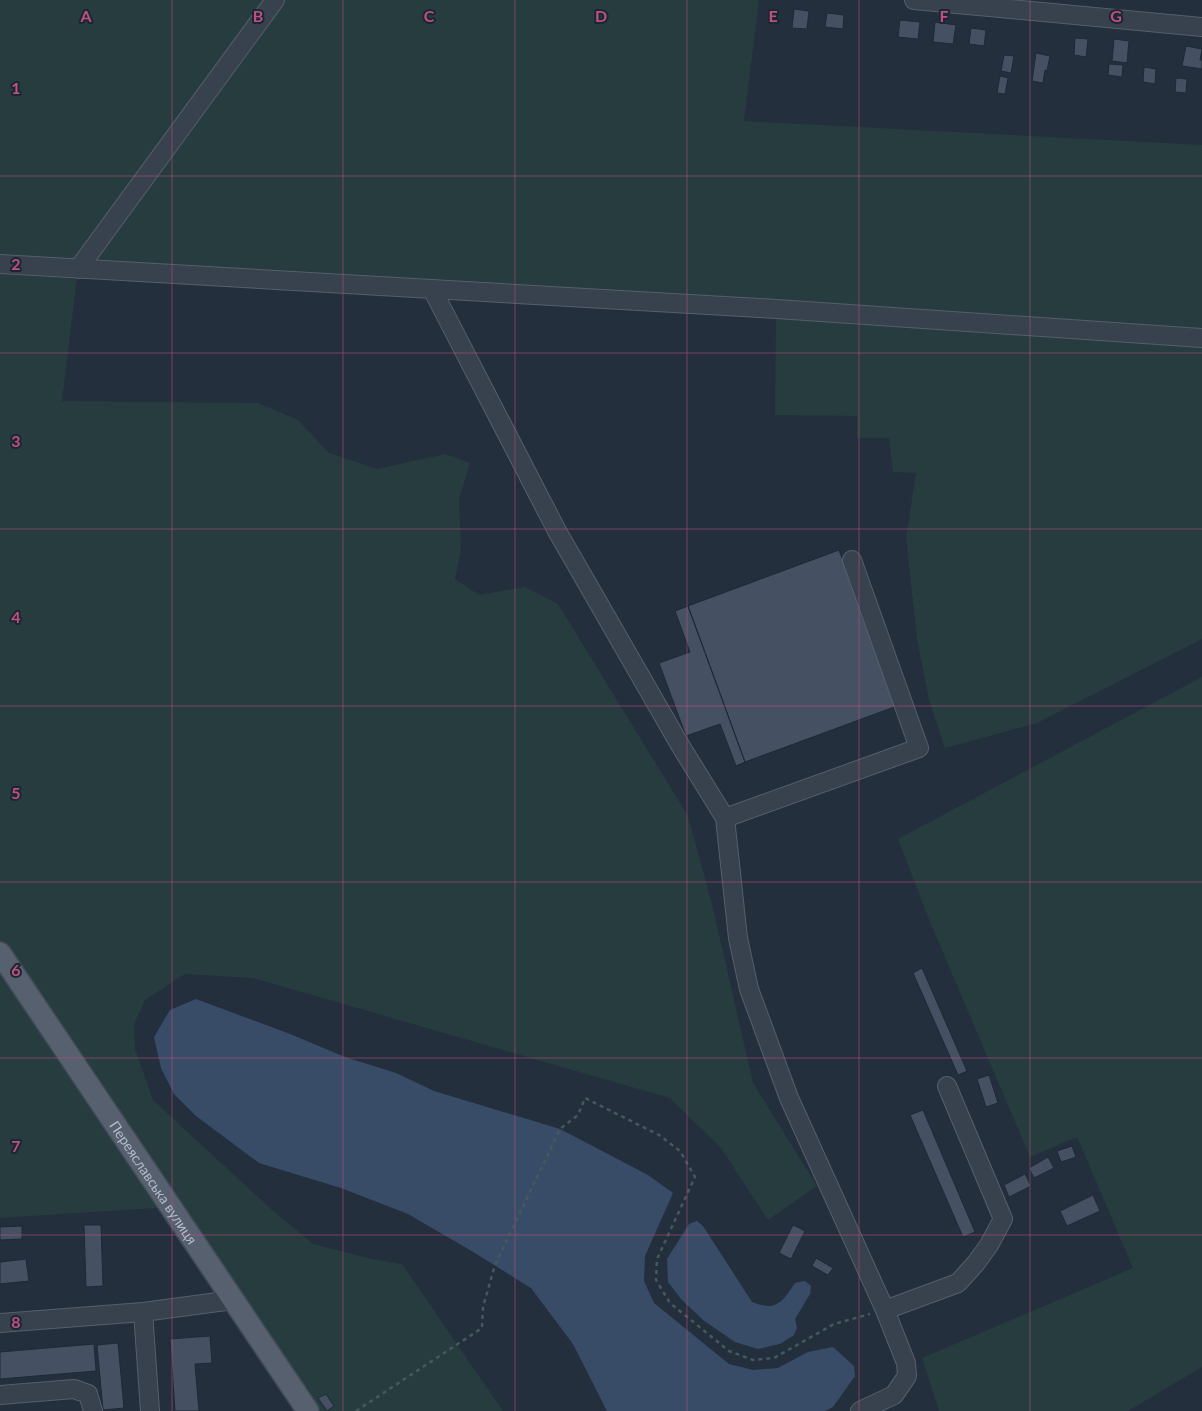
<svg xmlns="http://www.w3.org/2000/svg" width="1202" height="1411" viewBox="0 0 1202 1411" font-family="Lato,sans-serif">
  <rect width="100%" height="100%" fill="#242f3e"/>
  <!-- green -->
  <path fill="#263c3f" d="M 0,0 L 759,0 L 744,121 L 1202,145 L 1202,639 L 1037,723 L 945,748 L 929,700 L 917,639 L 906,538 L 916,473 L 893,472 L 889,438 L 857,438 L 857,416 L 775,415 L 776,309 L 78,269 L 62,401 L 258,403 L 298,420 L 329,453 L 377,469 L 445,454 L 470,463 L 459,499 L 461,550 L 455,579 L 479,595 L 525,587 L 558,604 L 688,816 L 714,912 L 753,1083 L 817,1186 L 768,1220 L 721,1148 L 670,1098 L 253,978 L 185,974 L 145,1000 L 134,1024 L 135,1049 L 153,1100 L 271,1209 L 313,1244 L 372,1259 L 402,1264 L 503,1411 L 308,1411 L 171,1207 L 0,1218 Z
    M 1202,677 L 1202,1367 L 1128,1411 L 939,1411 L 922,1358 L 1133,1268 L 1077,1137 L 1030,1157 L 930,922 L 898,839 Z"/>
  <!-- water -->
  <path fill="#394c67" d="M 196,999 L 290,1034 L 345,1057 L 396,1073 L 434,1091 L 560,1129 L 648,1175 L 673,1193 L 645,1256 L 644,1281 L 654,1303 L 729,1364 L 753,1370 L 778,1368 L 808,1352 L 833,1347 L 854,1366 L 855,1376 L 833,1407 L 825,1411 L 607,1411 L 573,1344 L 531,1288 L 475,1253 L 408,1214 L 341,1188 L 259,1163 L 196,1116 L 174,1094 L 161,1068 L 154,1037 L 170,1010 Z
    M 697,1221 L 703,1226 L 752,1302 C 777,1312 782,1302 795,1283 L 805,1281 L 811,1286 L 810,1294 L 795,1319 L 797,1328 L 794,1335 L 780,1344 L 758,1349 L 735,1342 L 703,1320 L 681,1299 L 668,1282 L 667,1259 L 689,1224 Z"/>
  <!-- building -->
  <path fill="#455162" stroke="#1f2835" d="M 794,9 L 809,11 L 807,29 L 792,28 Z
    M 827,13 L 844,15 L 843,29 L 825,27 Z
    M 900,20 L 920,22 L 918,39 L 898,37 Z
    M 935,22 L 956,25 L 953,44 L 933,42 Z
    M 971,28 L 986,30 L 984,46 L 969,44 Z
    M 1075,38 L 1088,39 L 1086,57 L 1074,55 Z
    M 1114,39 L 1129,41 L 1127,63 L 1112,61 Z
    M 1186,46 L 1202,49 L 1200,60 L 1202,60 L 1202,69 L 1182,66 Z
    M 1036,53 L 1050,56 L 1047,71 L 1045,70 L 1043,83 L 1032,81 Z
    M 1004,55 L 1014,56 L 1011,73 L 1001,71 Z
    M 1109,64 L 1123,65 L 1122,77 L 1108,75 Z
    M 1144,67 L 1156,69 L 1155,84 L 1143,82 Z
    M 1000,76 L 1008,78 L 1005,94 L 997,93 Z
    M 1176,78 L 1187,79 L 1186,93 L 1175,92 Z
    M 839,550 L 897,706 L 745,762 L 688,606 Z
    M 688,606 L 745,762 L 736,766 L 720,724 L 686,736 L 659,663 L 690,652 L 675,611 Z
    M 922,968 L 967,1071 L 958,1075 L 913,973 Z
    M 989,1075 L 998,1103 L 986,1107 L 977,1079 Z
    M 923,1110 L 975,1232 L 963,1237 L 910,1115 Z
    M 1072,1146 L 1076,1157 L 1061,1162 L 1057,1151 Z
    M 1048,1157 L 1054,1168 L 1034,1178 L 1029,1168 Z
    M 1025,1174 L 1031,1186 L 1009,1197 L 1004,1185 Z
    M 1093,1195 L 1100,1211 L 1067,1226 L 1060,1211 Z
    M 84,1225 L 101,1225 L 103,1286 L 86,1287 Z
    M 793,1225 L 805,1231 L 791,1259 L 779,1253 Z
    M 22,1226 L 22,1239 L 0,1240 L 0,1227 Z
    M 816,1258 L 833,1268 L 828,1275 L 812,1266 Z
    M 26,1259 L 29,1281 L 0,1284 L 0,1262 Z
    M 210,1336 L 212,1363 L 195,1364 L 199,1411 L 175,1411 L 170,1339 Z
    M 118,1343 L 124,1408 L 103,1410 L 97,1345 Z
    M 94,1344 L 96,1371 L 0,1379 L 0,1352 Z
    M 326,1394 L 334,1406 L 327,1411 L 318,1398 Z"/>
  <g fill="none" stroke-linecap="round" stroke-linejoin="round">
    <!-- minor casing -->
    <g stroke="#565f6c" stroke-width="20">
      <path id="minor" d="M 914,0 L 1202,27
        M 0,264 L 777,309 L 1202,338
        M 78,269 L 275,0
        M 432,289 L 557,531 L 680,745 L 725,818 L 919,748 L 852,560
        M 725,818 L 738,938 L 749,989 L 789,1098 L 885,1310 L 906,1363 L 907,1376 L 894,1395 L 860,1411
        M 885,1310 L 958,1283 L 976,1263 L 989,1245 L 1003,1219 L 947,1086
        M 143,1312 L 150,1411
        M 0,1323 L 143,1312 L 233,1300
        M 0,1395 L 74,1389 L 88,1394 L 93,1411"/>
    </g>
    <!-- major casing -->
    <g stroke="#414a57" stroke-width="24">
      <g id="major">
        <path id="s1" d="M 0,953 L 308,1411"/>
      </g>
    </g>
    <!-- path -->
    <path stroke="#44595c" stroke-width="2.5" stroke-dasharray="4 4" stroke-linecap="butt" d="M 356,1411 L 482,1328 L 483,1307 L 495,1265 L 560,1129 L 578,1115 L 585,1098 L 659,1135 L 680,1151 L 695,1177 L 657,1259 L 656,1280 L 670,1303 L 729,1351 L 753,1360 L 774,1358 L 834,1324 L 870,1314"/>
    <!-- minor -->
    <use href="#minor" stroke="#38414e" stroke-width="18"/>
    <!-- major -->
    <use href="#major" stroke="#56606e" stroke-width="21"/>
  </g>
  <!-- grid -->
  <path fill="none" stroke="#bd5182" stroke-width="1" stroke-opacity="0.55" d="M 172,0 L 172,1411M 343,0 L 343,1411M 515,0 L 515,1411M 687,0 L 687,1411M 859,0 L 859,1411M 1030,0 L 1030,1411M 0,176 L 1202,176M 0,353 L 1202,353M 0,529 L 1202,529M 0,706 L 1202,706M 0,882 L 1202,882M 0,1058 L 1202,1058M 0,1235 L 1202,1235"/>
  <g text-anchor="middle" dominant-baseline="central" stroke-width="4" stroke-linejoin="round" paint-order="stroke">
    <!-- street labels -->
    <g font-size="14" fill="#b4bcc9" stroke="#1d2633">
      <text stroke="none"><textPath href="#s1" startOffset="276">Переяславська вулиця</textPath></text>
    </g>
  </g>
  <g font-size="16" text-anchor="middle" font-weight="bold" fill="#bd5182" stroke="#1d2633" stroke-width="4" stroke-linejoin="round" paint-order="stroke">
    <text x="86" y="22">A</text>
    <text x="258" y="22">B</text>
    <text x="429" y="22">C</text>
    <text x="601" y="22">D</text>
    <text x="773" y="22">E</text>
    <text x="944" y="22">F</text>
    <text x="1116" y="22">G</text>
    <text x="16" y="94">1</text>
    <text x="16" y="270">2</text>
    <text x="16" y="447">3</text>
    <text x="16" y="623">4</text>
    <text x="16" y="799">5</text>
    <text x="16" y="976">6</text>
    <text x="16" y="1152">7</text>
    <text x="16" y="1328">8</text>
  </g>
</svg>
